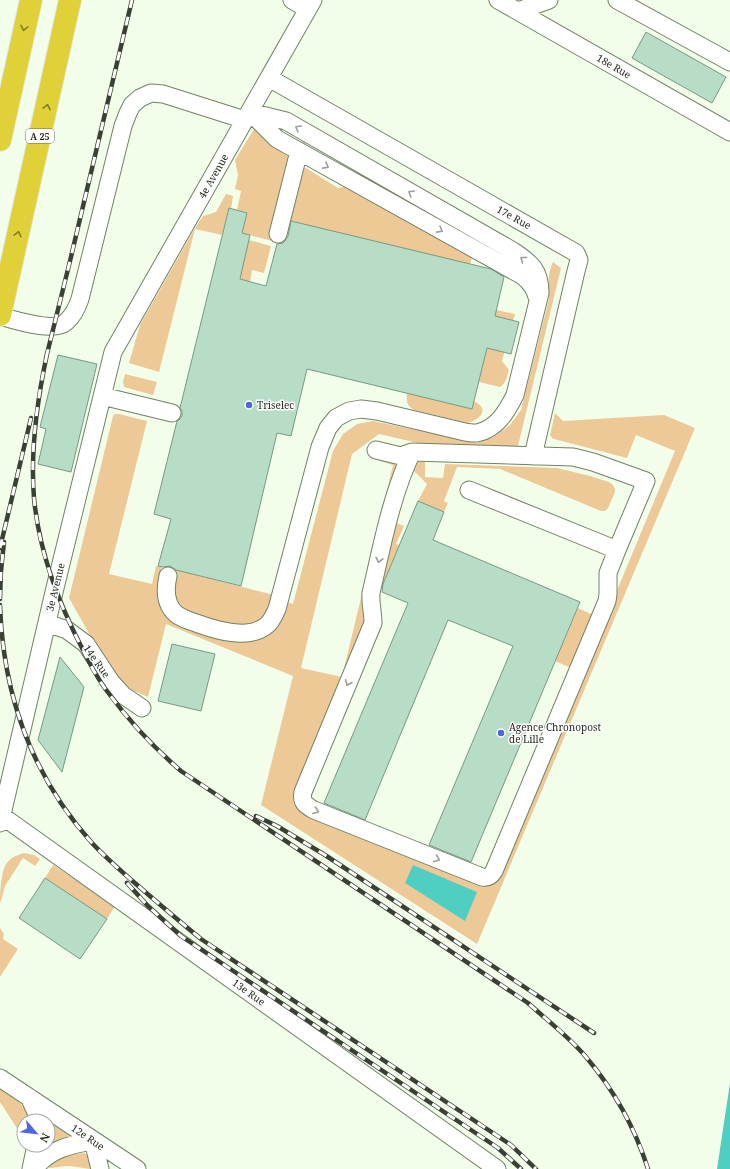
<svg xmlns="http://www.w3.org/2000/svg" width="730" height="1169" viewBox="0 0 730 1169" font-family="'Noto Serif',serif">
  <rect width="100%" height="100%" fill="#f3feea"/>
  <!-- green -->
  <path fill="#ecc997" d="M 254,129 L 267,137 L 270,145 L 292,159 L 272,241 L 242,233 L 247,213 L 237,210 L 241,191 L 235,189 L 238,175 L 235,160 Z
    M 302,168 L 306,168 L 338,188 L 351,185 L 473,253 L 470,265 L 288,221 Z
    M 226,194 L 233,196 L 231,209 L 229,208 L 222,235 L 195,229 L 159,372 L 129,363 L 140,325 L 195,228 L 203,216 L 216,212 Z
    M 249,240 L 271,246 L 264,273 L 252,270 L 250,282 L 231,277 L 245,256 Z
    M 553,262 L 561,268 L 517,450 L 440,448 L 379,434 L 352,454 L 301,668 L 342,677 L 393,465 L 380,461 L 381,457 L 397,461 L 397,465 L 364,600 L 367,618 L 293,800 C 295,808 300,810 307,813 L 499,874 L 675,451 L 636,435 L 627,458 L 554,439 L 552,438 L 550,435 L 555,413 L 563,421 L 664,415 L 695,428 L 477,944 L 261,805 L 293,676 L 166,624 L 148,697 L 132,690 L 118,678 L 104,660 L 69,598 L 113,416 L 115,414 L 119,414 L 147,421 L 109,574 L 152,584 L 156,566 L 162,567 C 155,591 159,595 167,617 L 244,641 L 287,602 L 293,604 L 333,451 L 343,434 L 357,424 L 373,421 L 477,443 L 494,437 L 510,425 L 521,410 L 549,299 C 549,285 547,275 553,262 Z
    M 496,310 L 515,314 L 502,361 L 509,370 C 507,377 506,383 500,387 L 479,382 Z
    M 125,374 L 157,382 L 153,395 L 124,387 L 123,382 Z
    M 407,393 L 472,409 L 474,401 C 477,403 481,405 482,408 C 485,416 473,422 467,423 L 414,410 C 407,405 406,402 407,393 Z
    M 416,462 L 425,462 L 425,477 L 443,478 L 445,464 L 557,468 L 590,476 L 609,482 L 613,485 L 615,489 L 615,492 L 608,508 L 605,511 L 601,511 L 500,469 L 457,467 L 444,501 L 448,503 L 444,512 L 418,501 L 427,484 L 413,470 Z
    M 392,521 L 404,526 L 396,544 L 399,545 L 382,587 L 376,586 Z
    M 176,570 L 274,595 L 271,607 L 262,620 L 250,625 L 235,627 L 181,610 L 176,602 L 174,581 Z
    M 578,608 L 593,615 L 571,668 L 555,661 Z
    M 24,853 L 34,855 L 40,859 L 35,866 L 23,858 L 5,886 L 0,904 C 0,895 1,869 7,863 C 11,857 18,855 24,853 Z
    M 53,865 L 115,906 L 107,919 L 45,878 Z
    M 0,928 L 4,934 L 3,939 L 18,949 L 0,977 Z
    M 0,1087 C 15,1097 24,1103 30,1121 L 24,1121 L 24,1139 L 0,1102 Z
    M 45,1118 L 76,1137 L 46,1151 L 39,1145 L 48,1145 L 48,1121 L 44,1121 Z
    M 84,1153 L 88,1155 L 91,1168 L 90,1169 C 73,1166 68,1165 51,1168 L 48,1167 C 54,1156 72,1154 84,1153 Z"/>
  <!-- water -->
  <path fill="#4fcec2" d="M 413,865 L 477,892 L 465,921 L 405,883 Z
    M 730,1083 L 730,1169 L 717,1169 Z"/>
  <!-- building -->
  <path fill="#b8ddc7" stroke="#769985" d="M 646,32 L 726,77 L 712,103 L 632,58 Z
    M 229,208 L 247,213 L 242,233 L 250,235 L 240,279 L 266,286 L 277,244 L 283,243 L 285,241 L 288,236 L 291,221 L 491,269 L 504,277 L 495,316 L 519,322 L 511,354 L 487,348 L 472,409 L 307,369 L 291,436 L 277,433 L 241,586 L 176,570 L 170,566 L 163,567 L 158,566 L 171,519 L 154,514 L 177,421 L 179,420 L 182,416 L 182,411 L 180,408 Z
    M 58,355 L 97,364 L 71,472 L 38,464 L 46,429 L 40,427 Z
    M 418,501 L 444,512 L 433,540 L 580,602 L 471,862 L 429,845 L 513,646 L 448,620 L 365,820 L 324,803 L 408,603 L 382,592 L 383,584 Z
    M 172,644 L 215,654 L 201,711 L 158,701 Z
    M 60,657 L 84,687 L 62,772 L 38,740 Z
    M 45,878 L 107,919 L 80,959 L 19,918 Z"/>
  <g fill="none" stroke-linecap="round" stroke-linejoin="round">
    <!-- minor casing -->
    <g stroke="#728264" stroke-width="19">
      <path id="minor" d="M 292,0 L 308,9
        M 498,0 L 730,132
        M 617,0 L 730,62
        M 518,11 L 549,0
        M 269,78 L 576,253 L 579,260 L 576,271 L 533,456
        M 250,112 L 277,139 L 523,276 C 530,282 535,288 537,297
        M 278,234 L 299,151
        M 0,316 C 15,320 54,333 66,322 C 73,316 77,308 80,299 L 123,126 L 128,113 L 132,105 L 140,98 L 151,93 L 163,94 L 245,120
        M 102,396 L 172,413
        M 376,450 L 401,456 L 412,452 L 573,457 L 593,462 L 646,481 L 617,550 L 469,490
        M 412,452 C 391,496 382,546 371,593 C 370,603 373,612 373,623 L 303,792 C 301,802 305,805 314,810 L 482,877 C 488,878 491,876 494,871 L 607,601 L 608,594 L 608,573 L 617,550
        M 168,576 C 165,589 165,604 176,614 C 181,618 190,621 196,623 C 215,630 249,641 267,625 C 272,621 274,615 277,609 L 320,447 L 328,428 L 336,418 L 349,411 L 361,409 L 377,411 L 465,432 C 469,433 473,433 477,433 C 497,429 507,411 515,395 L 540,293 C 540,270 531,263 513,251 L 286,121 L 250,112
        M 47,623 L 67,630 L 86,644 L 111,682 L 123,695 L 142,708
        M 2,816 L 497,1169
        M 0,823 L 55,588 L 113,352 L 313,0
        M 0,1078 L 137,1169
        M 29,1097 L 36,1112 L 37,1121
        M 31,1169 L 36,1145
        M 34,1169 C 50,1149 69,1145 93,1141 L 100,1169"/>
    </g>
    <!-- highway casing -->
    <g stroke="#e5e5e4" stroke-width="24">
      <path id="highway" d="M 0,140 L 31,0
        M 0,315 L 70,0"/>
    </g>
    <!-- minor -->
    <use href="#minor" stroke="#fff" stroke-width="17"/>
    <!-- highway -->
    <use href="#highway" stroke="#e0d139" stroke-width="22"/>
    <!-- rail casing -->
    <g stroke="#3a4134" stroke-width="4.5">
      <path id="rail" d="M 47,354 C 37,401 30,449 34,498 C 39,552 58,602 83,650 C 90,664 97,678 107,691 C 129,721 153,747 181,771 L 528,1003 C 548,1021 569,1037 586,1057 C 614,1090 635,1128 648,1169
        M 46,358 L 70,261 L 132,0
        M 0,548 L 31,418
        M 0,599 L 1,571 L 4,542
        M 0,605 C 3,695 32,776 92,843 C 106,858 121,871 136,884 C 158,903 179,921 201,939 L 511,1145 L 536,1169
        M 256,816 L 277,826 L 325,855 L 594,1033
        M 127,883 L 148,906 L 181,936 L 498,1148 L 521,1169"/>
    </g>
    <!-- rail -->
    <use href="#rail" stroke="#fff" stroke-width="3" stroke-dasharray="9" stroke-linecap="butt"/>
  </g>
  <!-- one-way arrows -->
  <defs><path id="oneway-chevron" d="M-2-3.5L2.5 0L-2 3.5" fill="none" stroke-width="1.6" stroke-linecap="round" stroke-linejoin="round"/></defs>
  <g stroke="#827e2b">
    <use href="#oneway-chevron" transform="translate(24 28) rotate(102)"/>
    <use href="#oneway-chevron" transform="translate(47 107) rotate(-78)"/>
    <use href="#oneway-chevron" transform="translate(18 234) rotate(-77)"/>
  </g>
  <g stroke="#9c9f99">
    <use href="#oneway-chevron" transform="translate(298 128) rotate(-150)"/>
    <use href="#oneway-chevron" transform="translate(326 166) rotate(29)"/>
    <use href="#oneway-chevron" transform="translate(411 193) rotate(-150)"/>
    <use href="#oneway-chevron" transform="translate(440 230) rotate(29)"/>
    <use href="#oneway-chevron" transform="translate(523 259) rotate(-142)"/>
    <use href="#oneway-chevron" transform="translate(379 560) rotate(103)"/>
    <use href="#oneway-chevron" transform="translate(348 683) rotate(113)"/>
    <use href="#oneway-chevron" transform="translate(316 811) rotate(23)"/>
    <use href="#oneway-chevron" transform="translate(437 859) rotate(22)"/>
  </g>
  <!-- markers -->
  <g fill="#4e68dd" stroke="#fff" stroke-width="1.5">
    <circle cx="249" cy="405" r="4"/>
    <circle cx="501" cy="733" r="4"/>
  </g>
  <g text-anchor="middle" dominant-baseline="central" stroke-width="3" stroke-linejoin="round" paint-order="stroke">
    <!-- shield labels -->
    <rect fill="#fff" stroke="#656a61" stroke-width="1" x="26" y="129" width="28" height="14" rx="3"/>
    <g font-size="9" font-weight="bold" fill="#232a1d">
      <text x="40" y="136">A 25</text>
    </g>
    <!-- street labels -->
    <g font-size="10" fill="#232a1d" stroke="#fff">
      <text transform="translate(614 66) rotate(30)">18e Rue</text>
      <text transform="translate(213 176) rotate(-60)">4e Avenue</text>
      <text transform="translate(514 217) rotate(29)">17e Rue</text>
      <text transform="translate(55 587) rotate(-76)">3e Avenue</text>
      <text transform="translate(97 661) rotate(55)">14e Rue</text>
      <text transform="translate(249 992) rotate(36)">13e Rue</text>
      <text transform="translate(88 1137) rotate(34)">12e Rue</text>
    </g>
    <!-- poi labels -->
    <g font-size="10" fill="#232a1d" stroke="#fff" text-anchor="start">
      <text x="257" y="405">Triselec</text>
      <text x="509" y="727">Agence Chronopost<tspan x="509" dy="12">de Lille</tspan></text>
    </g>
  </g>
  <!-- north arrow -->
  <g transform="translate(36 1133) rotate(118)"><circle r="19" fill="#ffffff" stroke="#a7aaa5"/>
  <path d="M0-3L7 15L0 10L-7 15Z" fill="#4e68dd"/>
  <text y="-6" font-size="11" font-weight="bold" text-anchor="middle" fill="#232a1d">N</text>
  </g>
</svg>
